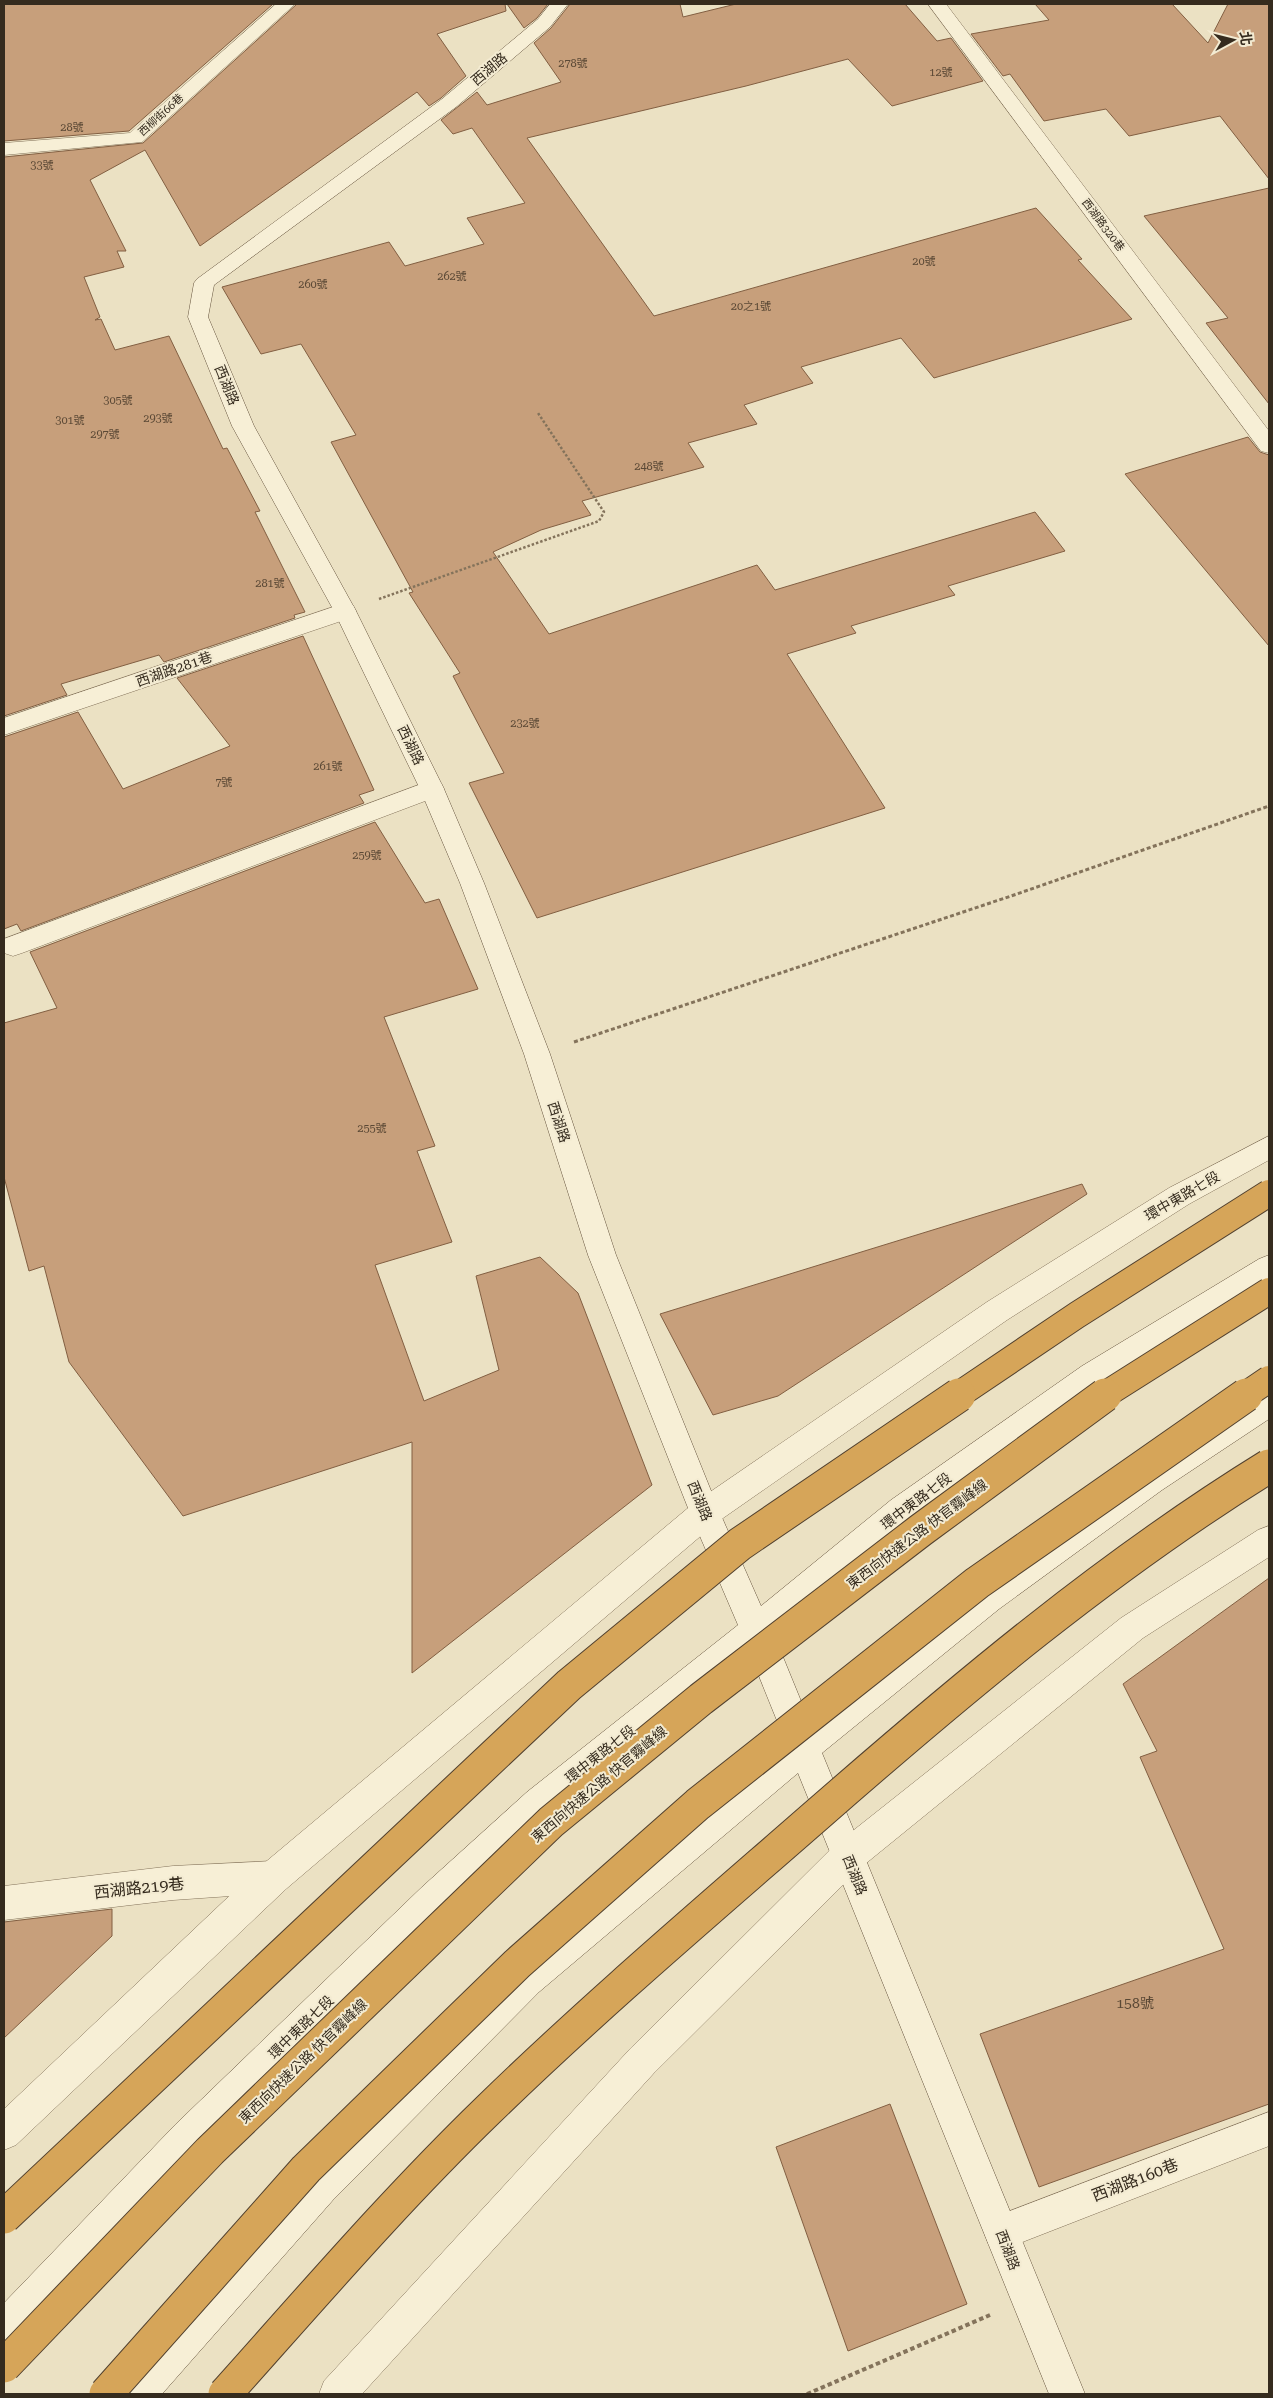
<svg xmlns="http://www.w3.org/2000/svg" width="1273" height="2398" viewBox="0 0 1273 2398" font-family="'Roboto Serif','Noto Sans TC',serif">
  <rect width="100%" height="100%" fill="#ebe1c3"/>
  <!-- building -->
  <path fill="#c79f7b" stroke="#825f42" d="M 4,4 L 273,4 L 129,131 L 4,141 Z
    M 297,4 L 505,4 L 506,11 L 437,34 L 466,76 L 441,98 L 429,106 L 417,92 L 200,246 L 145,150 L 90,180 L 126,251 L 117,251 L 124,267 L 84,277 L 100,317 L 95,320 L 101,319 L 115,350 L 169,336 L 223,449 L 227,448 L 260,511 L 255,512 L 305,612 L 294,615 L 295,618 L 164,662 L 159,655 L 61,684 L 67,695 L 4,716 L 4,157 L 143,143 Z
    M 507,4 L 548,4 L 537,18 L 524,28 Z
    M 570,4 L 680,4 L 683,17 L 736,4 L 905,4 L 937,41 L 951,38 L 983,81 L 892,106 L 848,59 L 746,86 L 527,138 L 654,316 L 1036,208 L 1082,259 L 1078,260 L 1132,319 L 934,378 L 901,338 L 801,367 L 813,383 L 744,405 L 757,424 L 688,443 L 704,467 L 582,501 L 591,515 L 541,530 L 493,552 L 549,634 L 757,565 L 775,590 L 1035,512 L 1065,551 L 948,586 L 955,595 L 851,626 L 856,633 L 787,654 L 885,808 L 537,918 L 469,783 L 504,773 L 453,676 L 460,673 L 409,593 L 413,592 L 331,442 L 356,435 L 301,344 L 261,354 L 222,287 L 389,242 L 405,266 L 484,244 L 467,218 L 525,203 L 472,128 L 453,134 L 441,120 L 477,92 L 487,105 L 561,82 L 534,43 L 551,28 Z
    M 1035,4 L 1172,4 L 1208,43 L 1228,4 L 1269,4 L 1269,179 L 1220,116 L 1129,136 L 1106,109 L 1044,121 L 1010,74 L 1003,76 L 971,34 L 1049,20 Z
    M 1269,188 L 1269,404 L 1206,323 L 1228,318 L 1144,216 Z
    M 1248,437 L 1260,452 L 1269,455 L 1269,646 L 1125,474 Z
    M 303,636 L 374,790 L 359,795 L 364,803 L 21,931 L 17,924 L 4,929 L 4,737 L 78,712 L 123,789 L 230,746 L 177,678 Z
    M 375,822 L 425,903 L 439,899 L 478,989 L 384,1017 L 435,1146 L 417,1151 L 452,1242 L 375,1265 L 424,1401 L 499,1370 L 476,1276 L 540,1257 L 578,1293 L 652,1485 L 412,1673 L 412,1442 L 183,1516 L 69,1362 L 44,1266 L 29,1271 L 4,1177 L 4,1023 L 57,1008 L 30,952 Z
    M 1082,1184 L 1087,1194 L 778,1396 L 713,1415 L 660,1314 Z
    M 1269,1578 L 1269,2104 L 1039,2187 L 980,2034 L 1224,1949 L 1140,1757 L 1157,1751 L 1123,1684 Z
    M 112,1909 L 112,1936 L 4,2038 L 4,1922 Z
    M 890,2104 L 967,2304 L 848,2351 L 776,2147 Z"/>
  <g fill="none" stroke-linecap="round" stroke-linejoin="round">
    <!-- lane casing -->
    <g stroke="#84735b" stroke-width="1">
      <path id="lane" d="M 345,603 L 353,605 L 356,611 L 353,617 L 4,735 L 4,718 Z
        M 432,780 L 441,783 L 444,789 L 441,795 L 22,953 L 13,956 L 4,953 L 4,939 Z
        M 274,1861 L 286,1865 L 290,1877 L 286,1889 L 274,1893 L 173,1900 L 4,1920 L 4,1886 L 173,1866 Z
        M 1269,2112 L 1269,2146 L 1002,2250 L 989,2245 L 984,2232 L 989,2219 Z"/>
    </g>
    <!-- street casing -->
    <g stroke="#84735b" stroke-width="1">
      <path id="street" d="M 276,4 L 295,4 L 142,142 L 4,155 L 4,143 L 130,133 Z
        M 928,4 L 946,4 L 1269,431 L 1269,453 L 1261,451 Z
        M 1269,1136 L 1269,1160 L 1189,1204 L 1007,1320 L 716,1523 L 286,1889 L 16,2145 L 4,2150 L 4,2109 L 262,1865 L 694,1503 L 987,1302 L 1169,1188 Z
        M 1269,1526 L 1269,1557 L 1143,1638 L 859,1869 L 654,2073 L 362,2394 L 319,2394 L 324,2381 L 630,2049 L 835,1845 L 1121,1618 L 1258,1530 Z"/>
    </g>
    <!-- secondary casing -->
    <g stroke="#66543e" stroke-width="1">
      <path id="secondary" d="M 550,4 L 568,4 L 550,27 L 456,107 L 214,285 L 208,317 L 254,426 L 356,611 L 444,789 L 484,883 L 550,1054 L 616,1255 L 720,1513 L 761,1606 L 891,1500 L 1082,1366 L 1259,1259 L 1269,1255 L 1269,1281 L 1102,1384 L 913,1520 L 774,1635 L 810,1723 L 977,1589 L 1140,1470 L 1259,1394 L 1269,1390 L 1269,1419 L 1162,1490 L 999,1609 L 822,1753 L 1085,2394 L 1049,2394 L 798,1773 L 539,1992 L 333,2200 L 162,2394 L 120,2394 L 125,2381 L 307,2174 L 515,1968 L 786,1743 L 750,1654 L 549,1814 L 446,1911 L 200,2148 L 17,2342 L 4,2347 L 4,2303 L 176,2124 L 422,1887 L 527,1792 L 738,1625 L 690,1513 L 588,1255 L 524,1054 L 460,883 L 420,789 L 334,611 L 232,426 L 188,317 L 194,283 L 197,279 L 442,99 L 538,19 Z"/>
    </g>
    <!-- path-far2 -->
    <path stroke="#84735b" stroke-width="2.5" stroke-dasharray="2.5 2" stroke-linecap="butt" d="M 379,599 L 599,521 L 604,512 L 538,413"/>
    <!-- path-far1 -->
    <path stroke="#84735b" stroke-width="3" stroke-dasharray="4 2.5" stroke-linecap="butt" d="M 574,1042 L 1014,895 L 1269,806"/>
    <!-- path -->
    <path stroke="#84735b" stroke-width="4" stroke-dasharray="4.5 3" stroke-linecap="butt" d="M 807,2394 L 990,2315"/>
    <!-- lane -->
    <use href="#lane" fill="#f7efd6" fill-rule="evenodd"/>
    <!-- street -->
    <use href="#street" fill="#f7efd6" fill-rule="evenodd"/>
    <!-- secondary -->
    <use href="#secondary" fill="#f7efd6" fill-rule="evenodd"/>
    <!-- highway-bridge-far1 casing -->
    <g stroke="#52412f" stroke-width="28" stroke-linecap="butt">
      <path id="highway-bridge-far1" d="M 957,1396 L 1077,1315 L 1269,1193
        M 1103,1396 L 1269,1291
        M 1244,1396 L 1269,1379"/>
    </g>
    <!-- highway-bridge casing -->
    <g stroke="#52412f" stroke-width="35" stroke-linecap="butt">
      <path id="highway-bridge" d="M 4,2217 L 569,1685 L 740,1544 L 959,1395
        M 4,2366 L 210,2151 L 551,1822 L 701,1699 L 921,1530 L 1105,1395
        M 106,2394 L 306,2169 L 517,1964 L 698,1804 L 977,1583 L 1246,1395
        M 225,2394 C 311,2298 395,2200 488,2110 C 594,2007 707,1911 818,1814 C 961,1689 1107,1566 1269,1466"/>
    </g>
    <!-- highway-bridge-far1 -->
    <use href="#highway-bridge-far1" stroke="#d6a559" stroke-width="26"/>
    <!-- highway-bridge -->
    <use href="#highway-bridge" stroke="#d6a559" stroke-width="33"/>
  </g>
  <g text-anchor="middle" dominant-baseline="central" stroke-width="4" stroke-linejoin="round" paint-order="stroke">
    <!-- number labels -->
    <g font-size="11" fill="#5a4835">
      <text x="573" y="63">278號</text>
      <text x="941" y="72">12號</text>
      <text x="72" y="127">28號</text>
      <text x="42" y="165">33號</text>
      <text x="924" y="261">20號</text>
      <text x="452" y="276">262號</text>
      <text x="313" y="284">260號</text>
      <text x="751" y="306">20之1號</text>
      <text x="118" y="400">305號</text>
      <text x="158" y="418">293號</text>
      <text x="70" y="420">301號</text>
      <text x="105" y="434">297號</text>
      <text x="649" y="466">248號</text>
      <text x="270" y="583">281號</text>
      <text x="525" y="723">232號</text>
      <text x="328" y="766">261號</text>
      <text x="224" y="782">7號</text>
      <text x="367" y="855">259號</text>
      <text x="372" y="1128">255號</text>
    </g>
    <!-- far-street labels -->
    <g font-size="11" fill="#352b1e" stroke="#f3ebd2">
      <text transform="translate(161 115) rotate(-42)">西柳街66巷</text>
      <text transform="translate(1103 225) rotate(53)">西湖路320巷</text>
    </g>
    <!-- street labels -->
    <g font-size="14" fill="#352b1e" stroke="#f3ebd2">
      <text transform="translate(489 69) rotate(-40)">西湖路</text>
      <text transform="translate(227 385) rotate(68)">西湖路</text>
      <text transform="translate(174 669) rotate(-19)">西湖路281巷</text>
      <text transform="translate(411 745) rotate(64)">西湖路</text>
      <text transform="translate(559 1122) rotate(72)">西湖路</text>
      <text transform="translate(1182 1196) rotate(-30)">環中東路七段</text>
      <text transform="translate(700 1501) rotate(68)">西湖路</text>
      <text transform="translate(916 1501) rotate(-37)">環中東路七段</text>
      <text transform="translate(917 1534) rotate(-37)">東西向快速公路 快官霧峰線</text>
      <text transform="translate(600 1754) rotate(-38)">環中東路七段</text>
      <text transform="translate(599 1784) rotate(-40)">東西向快速公路 快官霧峰線</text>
      <text transform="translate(855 1875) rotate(68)">西湖路</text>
      <text transform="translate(301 2027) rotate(-44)">環中東路七段</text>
      <text transform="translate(303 2061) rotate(-44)">東西向快速公路 快官霧峰線</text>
      <text transform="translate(1008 2250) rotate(69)">西湖路</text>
    </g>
    <!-- near-number labels -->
    <g font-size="14" fill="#5a4835">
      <text x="1135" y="2003">158號</text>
    </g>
    <!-- near-street labels -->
    <g font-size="16" fill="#352b1e" stroke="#f3ebd2">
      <text transform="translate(139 1888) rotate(-6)">西湖路219巷</text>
      <text transform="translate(1135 2180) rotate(-21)">西湖路160巷</text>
    </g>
  </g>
  <!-- border -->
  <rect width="1273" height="2398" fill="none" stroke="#352b1e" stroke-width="10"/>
  <!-- north arrow -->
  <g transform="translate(1233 40) rotate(83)" stroke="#f3ebd2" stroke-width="4" paint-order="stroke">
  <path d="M0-4L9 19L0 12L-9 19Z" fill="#352b1e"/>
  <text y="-8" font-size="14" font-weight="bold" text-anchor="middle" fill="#352b1e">北</text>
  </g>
</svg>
